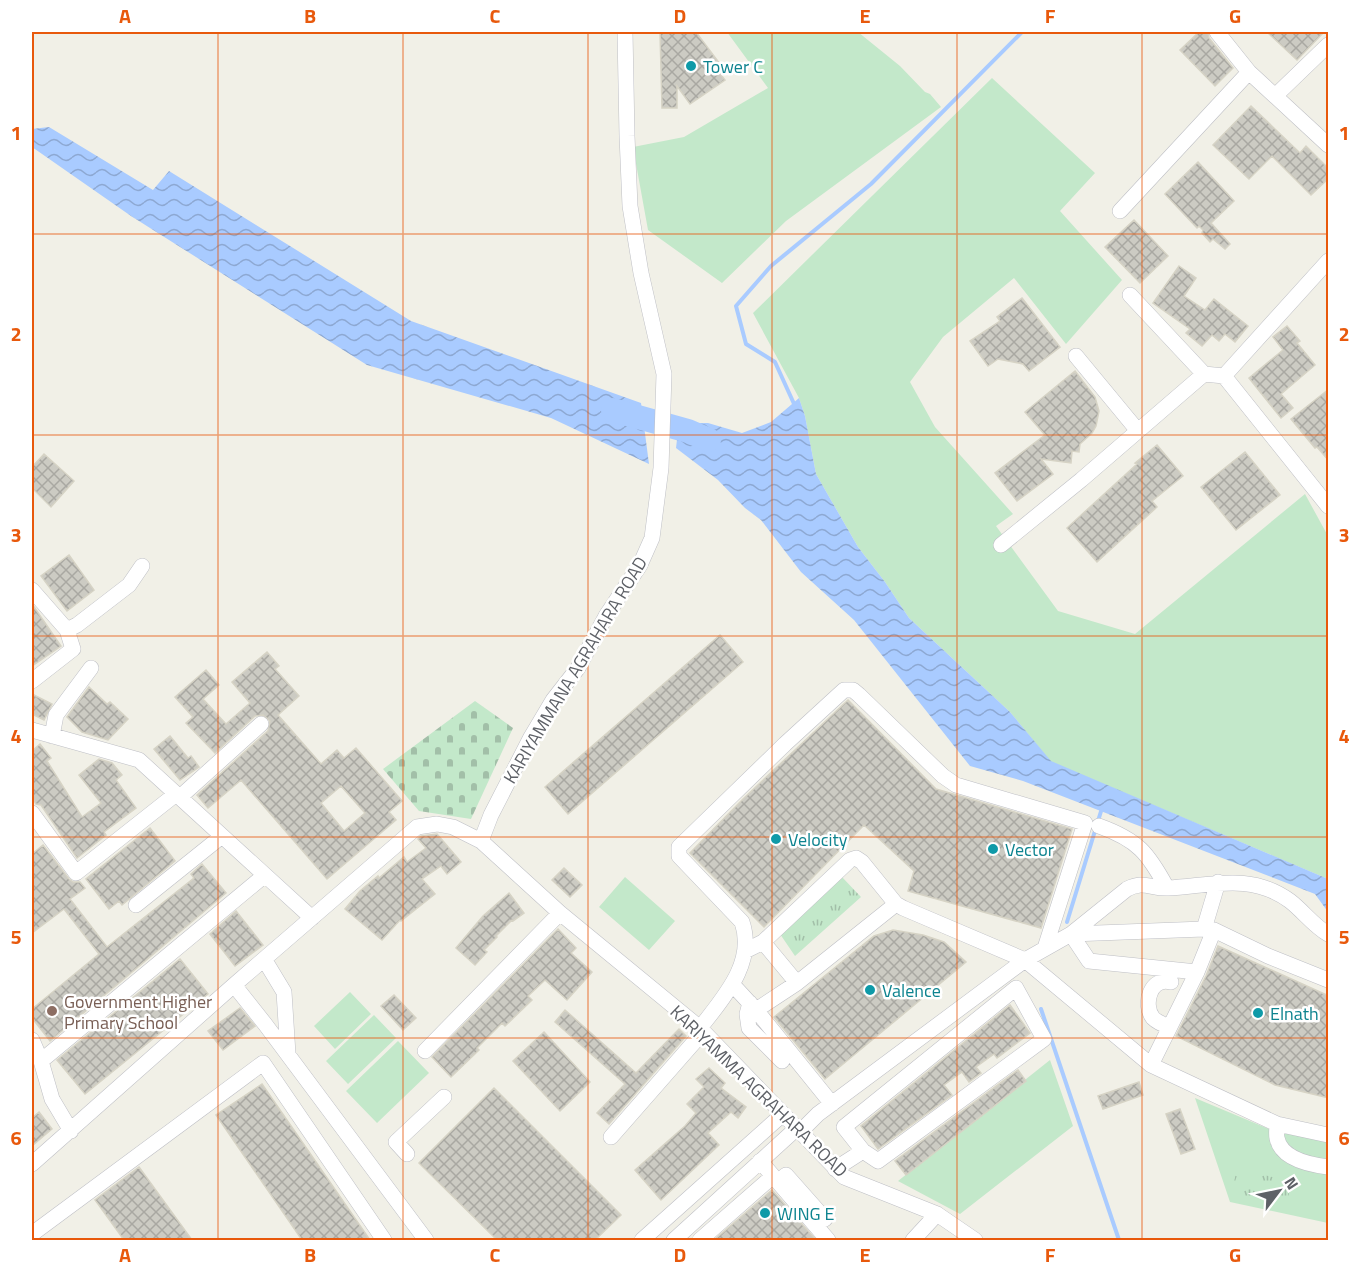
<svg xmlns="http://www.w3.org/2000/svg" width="1360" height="1272" viewBox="0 0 1360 1272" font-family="'Titillium Web',sans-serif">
  <defs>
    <pattern id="cemetery-stones" width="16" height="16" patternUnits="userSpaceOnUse" patternTransform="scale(1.5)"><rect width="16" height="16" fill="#c3e8ca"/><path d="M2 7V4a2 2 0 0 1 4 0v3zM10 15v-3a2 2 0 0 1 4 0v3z" fill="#a2bfa8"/></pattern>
    <pattern id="park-tufts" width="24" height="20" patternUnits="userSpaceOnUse" patternTransform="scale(1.5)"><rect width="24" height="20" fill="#c3e8ca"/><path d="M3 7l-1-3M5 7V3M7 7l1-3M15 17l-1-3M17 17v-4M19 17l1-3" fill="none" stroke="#a2bfa8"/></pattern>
    <pattern id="water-waves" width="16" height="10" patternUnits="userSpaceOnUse" patternTransform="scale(1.5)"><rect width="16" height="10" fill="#a9cbff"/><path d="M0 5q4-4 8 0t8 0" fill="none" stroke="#8da8d2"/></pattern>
    <pattern id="building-cross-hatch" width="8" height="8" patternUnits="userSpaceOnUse" patternTransform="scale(1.5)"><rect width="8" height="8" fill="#cccbc3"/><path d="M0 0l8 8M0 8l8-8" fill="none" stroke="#a9a8a2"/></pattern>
  </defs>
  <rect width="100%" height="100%" fill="#f1f0e7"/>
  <!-- green -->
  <path fill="#c3e8ca" d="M 727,32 L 858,32 L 900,66 L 925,92 L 930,94 L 941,107 L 786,221 L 722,283 L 648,230 L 633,147 L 684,137 L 768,88 Z
    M 992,78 L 1095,173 L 1060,211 L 1122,280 L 1066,344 L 1014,278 L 943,337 L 910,382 L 935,427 L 1013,514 L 996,526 L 1058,611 L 1135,634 L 1305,494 L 1328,536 L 1328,879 L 1051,762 L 1010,712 L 909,618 L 885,582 L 858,547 L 816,474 L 805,416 L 799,398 L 753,313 Z
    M 625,877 L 675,921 L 649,950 L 599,907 Z
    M 350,992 L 371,1014 L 335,1049 L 314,1026 Z
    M 374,1015 L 396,1038 L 348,1084 L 326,1061 Z
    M 398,1041 L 429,1073 L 377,1123 L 346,1091 Z
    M 1050,1060 L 1073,1126 L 960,1214 L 898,1181 Z
    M 1195,1098 L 1276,1132 L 1328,1141 L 1328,1223 L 1230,1202 Z"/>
  <!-- cemetery -->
  <path fill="url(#cemetery-stones)" d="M 475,701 L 513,728 L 471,819 L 419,811 L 383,769 Z"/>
  <!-- park -->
  <path fill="url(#park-tufts)" d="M 842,877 L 861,897 L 795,956 L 780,934 Z
    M 1237,1168 L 1292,1182 L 1285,1209 L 1231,1196 Z"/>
  <!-- water -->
  <path fill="url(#water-waves)" d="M 49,127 L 153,190 L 169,171 L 411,321 L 641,403 L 649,464 L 551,418 L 367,365 L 131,216 L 32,147 L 32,129 Z
    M 799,398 L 805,416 L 816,474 L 858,547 L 885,582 L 909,618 L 1010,712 L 1051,761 L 1328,879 L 1328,912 L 1315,894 L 1023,781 L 970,766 L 854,620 L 801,572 L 761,520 L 745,508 L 718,480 L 676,448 L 679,423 L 708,423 L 742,433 L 771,422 Z"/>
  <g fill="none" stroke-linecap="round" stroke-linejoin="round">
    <!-- stream -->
    <path stroke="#a9cbff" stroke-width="4" d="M 795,406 L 775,362 L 746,344 L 736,306 L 771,266 L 871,184 L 1022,32
      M 1067,922 L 1102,808
      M 1041,1009 L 1119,1240"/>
    <!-- river -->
    <path stroke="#a9cbff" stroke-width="24" d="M 613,410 L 688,431 L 709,440"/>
  </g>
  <!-- building -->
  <path fill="url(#building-cross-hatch)" stroke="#d6d3c5" stroke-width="1.5" fill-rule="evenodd" d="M 660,32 L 696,32 L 726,72 L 721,75 L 725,80 L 690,104 L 677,86 L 677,108 L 662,108 Z
    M 1199,32 L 1208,32 L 1209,38 L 1233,68 L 1215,86 L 1180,50 Z
    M 1267,32 L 1324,32 L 1297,60 Z
    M 1251,106 L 1300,153 L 1306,146 L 1329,169 L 1329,178 L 1311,195 L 1272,156 L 1249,179 L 1213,145 Z
    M 1198,162 L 1234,201 L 1211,223 L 1230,244 L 1225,249 L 1213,239 L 1210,242 L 1202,233 L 1203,230 L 1199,226 L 1197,228 L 1165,194 Z
    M 1134,220 L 1168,256 L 1140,283 L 1105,247 Z
    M 1179,266 L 1196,278 L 1184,296 L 1205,310 L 1214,299 L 1248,326 L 1235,342 L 1225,334 L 1219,341 L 1212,335 L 1202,346 L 1186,333 L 1190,329 L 1153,303 Z
    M 1022,298 L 1060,347 L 1029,371 L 1023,364 L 998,359 L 988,366 L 970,341 L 1000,321 L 997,317 Z
    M 1287,326 L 1300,341 L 1297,343 L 1315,365 L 1281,394 L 1293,408 L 1281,418 L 1249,378 L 1283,350 L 1273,337 Z
    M 1075,371 L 1095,397 L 1099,411 L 1096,426 L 1092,433 L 1080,444 L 1079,452 L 1072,451 L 1071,463 L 1041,459 L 1053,474 L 1017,501 L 995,473 L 1045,435 L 1025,412 Z
    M 1329,389 L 1329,461 L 1317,447 L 1315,448 L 1291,419 Z
    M 1157,445 L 1183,476 L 1152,501 L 1157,507 L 1097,562 L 1067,528 L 1137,464 L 1135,463 Z
    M 1245,452 L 1280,495 L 1236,530 L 1201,487 Z
    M 44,454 L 74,481 L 51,507 L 32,488 L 32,467 Z
    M 69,555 L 94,590 L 67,611 L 41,576 Z
    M 32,604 L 61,646 L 32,666 Z
    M 720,635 L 743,662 L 568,814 L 545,787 Z
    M 267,652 L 279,666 L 275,669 L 299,696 L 278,715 L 321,764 L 337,750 L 344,758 L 356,748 L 402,801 L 389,812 L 396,820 L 327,879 L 241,780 L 208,808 L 197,795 L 268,731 L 270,721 L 263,715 L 255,716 L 215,753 L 186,723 L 193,717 L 175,697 L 206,670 L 219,685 L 203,699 L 226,724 L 250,703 L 232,682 ZM 341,786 L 365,813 L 344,831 L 321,803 Z
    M 89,687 L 107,704 L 110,702 L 128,719 L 108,740 L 82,732 L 67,717 Z
    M 32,694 L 52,704 L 44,720 L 32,714 Z
    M 848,700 L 936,789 L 1072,829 L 1041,928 L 908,891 L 914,871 L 864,825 L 764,927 L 690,853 L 743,799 Z
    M 170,736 L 188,758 L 191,756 L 199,767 L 180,780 L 154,749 Z
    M 40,744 L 51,758 L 47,761 L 82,817 L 101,803 L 79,775 L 99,759 L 112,763 L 122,775 L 116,780 L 136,808 L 104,832 L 106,835 L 77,858 L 41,805 L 36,804 L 32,797 L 32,751 Z
    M 150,828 L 175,861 L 122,905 L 119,901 L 109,909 L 86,879 Z
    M 437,834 L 461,862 L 447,874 L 441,866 L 422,879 L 435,894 L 401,921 L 400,920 L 382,940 L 345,909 L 360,891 L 378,876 L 379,878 L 404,857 L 407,862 L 426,848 L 418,839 L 421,836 Z
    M 43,845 L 69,879 L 73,882 L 80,882 L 85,888 L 70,899 L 107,947 L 194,878 L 191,874 L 202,864 L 226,893 L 50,1041 L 32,1018 L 32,1009 L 99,954 L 64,909 L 32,933 L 32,854 Z
    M 564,868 L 582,885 L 570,897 L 552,880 Z
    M 509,893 L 524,913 L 513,921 L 512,920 L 496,936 L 497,937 L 484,950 L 487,952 L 475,965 L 456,948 L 483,916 Z
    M 236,911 L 263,945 L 235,966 L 210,934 Z
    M 558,929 L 576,948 L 571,953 L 592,972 L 567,1000 L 545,980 L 528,996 L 532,1000 L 505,1026 L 502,1023 L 477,1048 L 479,1050 L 451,1077 L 432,1057 Z
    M 893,930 L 923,935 L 944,942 L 966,962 L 825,1079 L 774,1017 L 874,936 Z
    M 1218,946 L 1329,996 L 1329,1098 L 1275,1085 L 1176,1036 L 1206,976 Z
    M 180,959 L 208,994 L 85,1094 L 57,1060 Z
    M 394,995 L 416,1018 L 403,1030 L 381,1006 Z
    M 1010,1005 L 1030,1033 L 997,1058 L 994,1054 L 976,1067 L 981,1073 L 969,1082 L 962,1072 L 944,1085 L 952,1095 L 878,1149 L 861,1126 Z
    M 240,1008 L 255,1026 L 223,1050 L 208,1031 Z
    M 565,1010 L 636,1073 L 679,1029 L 686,1036 L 609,1124 L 597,1113 L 625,1084 L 555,1022 Z
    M 544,1032 L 590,1082 L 560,1111 L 513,1061 Z
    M 709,1068 L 725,1083 L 721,1088 L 746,1107 L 738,1118 L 731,1112 L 708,1133 L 719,1145 L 661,1200 L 635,1170 L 685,1126 L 696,1113 L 687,1104 L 704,1087 L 696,1079 Z
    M 1018,1070 L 1026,1081 L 906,1175 L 895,1161 Z
    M 1139,1082 L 1143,1095 L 1103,1109 L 1098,1096 Z
    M 262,1084 L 370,1240 L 302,1240 L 216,1115 Z
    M 494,1088 L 621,1215 L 595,1240 L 497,1240 L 419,1163 Z
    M 1180,1109 L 1195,1149 L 1181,1154 L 1166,1114 Z
    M 39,1112 L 52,1129 L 32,1146 L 32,1118 Z
    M 139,1167 L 192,1240 L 124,1240 L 95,1200 Z
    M 772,1190 L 816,1240 L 714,1240 Z"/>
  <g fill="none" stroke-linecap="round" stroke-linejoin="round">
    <!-- minor casing -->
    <g stroke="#bebfc5" stroke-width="16">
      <path id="minor" d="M 1217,32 L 1249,72
        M 1275,96 L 1328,45
        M 1120,211 L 1249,72 L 1328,145
        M 1328,261 L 1224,376 L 1328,506
        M 1130,295 L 1204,374
        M 1076,356 L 1138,431
        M 1001,545 L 1081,480 L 1204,374 L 1224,376
        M 32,590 L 67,630 L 73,649 L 32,681
        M 67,630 L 77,625 L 129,585 L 142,566
        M 32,730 L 139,760 L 312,918
        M 52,736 L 56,715 L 91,668
        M 180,797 L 261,724
        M 32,813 L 76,873 L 176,794
        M 1099,826 C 1138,840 1148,853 1167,888
        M 481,841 L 491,815 L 531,737 L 553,700 L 578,668 L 606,616 L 640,565 L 652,538 L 661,468 L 664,374 L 641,273 L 630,206 L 627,136 L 625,32
        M 136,905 L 222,836
        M 1204,929 L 1218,882
        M 1071,934 L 1204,929 L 1214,930 L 1268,956 L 1328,980
        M 1071,934 L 1089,961 L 1197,972
        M 763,942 L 797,983
        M 745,951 L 763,942 L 850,860 L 856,858 L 862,862 L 896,904 L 903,908 L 1025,960 L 1151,1065 L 1277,1124 L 1328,1135
        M 264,959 L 284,992 L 288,1054
        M 234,985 L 265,1024 L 426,1240
        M 733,985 L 756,1010 L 832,1104
        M 1016,988 L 1044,1039 L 878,1161 L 863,1151 L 844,1127 Z
        M 750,1003 L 747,1014 L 749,1028 L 782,1061
        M 756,1010 L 797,983 L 896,904
        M 1170,1027 C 1164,1025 1158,1023 1153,1018 C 1142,1004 1151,976 1171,982
        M 700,1028 C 723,998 756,963 742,922 L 679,856 L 679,847 L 785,744 L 844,690 L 853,690 L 859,695 L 943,776 L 956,785 L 1085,823 L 1045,948
        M 32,1040 L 41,1061 L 52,1099 L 71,1131
        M 425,1051 L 560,913
        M 41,1061 L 265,875
        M 1151,1065 L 1197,972 L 1214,930
        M 1277,1124 C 1277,1128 1276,1134 1277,1138 C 1281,1159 1311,1165 1328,1167
        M 800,1132 L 818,1114 L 1025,960 L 1071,934 L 1127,889 C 1144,880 1151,889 1168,888 C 1210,886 1251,872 1290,901 C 1303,911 1314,926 1328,934
        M 611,1137 L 703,1032
        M 407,1154 L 396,1142 L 444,1097
        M 760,1161 L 828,1240
        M 32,1164 L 234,985 L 417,827 L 437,824 L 453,827 L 481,841 L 560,913 L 700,1028 L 844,1177 L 937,1214 L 975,1240
        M 835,1169 L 863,1151
        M 778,1182 L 786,1175 L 825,1219
        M 32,1234 L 263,1063 L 384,1240
        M 642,1240 L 783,1114
        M 674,1240 L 797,1128
        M 700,1240 L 773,1176
        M 913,1240 L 937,1214"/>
    </g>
    <!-- minor -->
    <use href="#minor" stroke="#fff" stroke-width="15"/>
  </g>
  <!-- grid -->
  <path fill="none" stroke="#e8590c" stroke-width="1.5" stroke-opacity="0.55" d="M 218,32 L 218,1240M 403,32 L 403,1240M 588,32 L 588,1240M 772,32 L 772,1240M 957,32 L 957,1240M 1142,32 L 1142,1240M 32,234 L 1328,234M 32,435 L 1328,435M 32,636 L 1328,636M 32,837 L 1328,837M 32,1038 L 1328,1038"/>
  <!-- markers -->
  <g fill="#0f9aa8" stroke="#fff" stroke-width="2">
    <circle cx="691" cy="66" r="6"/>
    <circle cx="776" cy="839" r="6"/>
    <circle cx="993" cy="849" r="6"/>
    <circle cx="870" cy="990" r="6"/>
    <circle cx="1258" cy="1013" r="6"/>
    <circle cx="765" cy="1213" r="6"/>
  </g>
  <circle fill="#8d6e63" stroke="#fff" stroke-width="2" cx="52" cy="1011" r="6"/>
  <g text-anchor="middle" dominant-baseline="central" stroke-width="5" stroke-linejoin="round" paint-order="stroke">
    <!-- culture labels -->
    <g font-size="18" fill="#0d838f" stroke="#fff" text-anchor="start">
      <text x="703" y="66">Tower C</text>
      <text x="788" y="839">Velocity</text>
      <text x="1005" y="849">Vector</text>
      <text x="882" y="990">Valence</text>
      <text x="1270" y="1013">Elnath</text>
      <text x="777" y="1213">WING E</text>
    </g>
    <!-- street labels -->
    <g font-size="18" fill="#5e6167" stroke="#fff">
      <text transform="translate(575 670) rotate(-59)">KARIYAMMANA AGRAHARA ROAD</text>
      <text transform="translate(759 1091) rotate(44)">KARIYAMMA AGRAHARA ROAD</text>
    </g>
    <!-- education labels -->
    <g font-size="18" fill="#785e54" stroke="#fff" text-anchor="start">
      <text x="64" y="1001">Government Higher<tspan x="64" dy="21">Primary School</tspan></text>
    </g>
  </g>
  <!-- border -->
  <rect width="1360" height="1272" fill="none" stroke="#ffffff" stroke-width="66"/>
  <!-- north arrow -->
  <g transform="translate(1279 1191) rotate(58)" stroke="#ffffff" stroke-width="4.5" paint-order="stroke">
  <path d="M0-4.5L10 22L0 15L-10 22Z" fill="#5e6167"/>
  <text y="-9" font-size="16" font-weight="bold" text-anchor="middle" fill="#5e6167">N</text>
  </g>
  <rect x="33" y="33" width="1294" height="1206" fill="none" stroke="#e8590c" stroke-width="2"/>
  <g font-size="20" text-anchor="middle" font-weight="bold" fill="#e8590c">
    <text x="125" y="23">A</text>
    <text x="310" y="23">B</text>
    <text x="495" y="23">C</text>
    <text x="680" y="23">D</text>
    <text x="865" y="23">E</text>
    <text x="1050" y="23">F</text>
    <text x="1235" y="23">G</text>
    <text x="16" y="140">1</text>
    <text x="1344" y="140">1</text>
    <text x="16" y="341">2</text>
    <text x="1344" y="341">2</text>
    <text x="16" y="542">3</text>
    <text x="1344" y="542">3</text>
    <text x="16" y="743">4</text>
    <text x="1344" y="743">4</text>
    <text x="16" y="944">5</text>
    <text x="1344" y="944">5</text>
    <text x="16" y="1145">6</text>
    <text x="1344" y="1145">6</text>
    <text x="125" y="1262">A</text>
    <text x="310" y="1262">B</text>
    <text x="495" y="1262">C</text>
    <text x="680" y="1262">D</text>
    <text x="865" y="1262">E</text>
    <text x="1050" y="1262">F</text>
    <text x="1235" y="1262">G</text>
  </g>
</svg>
